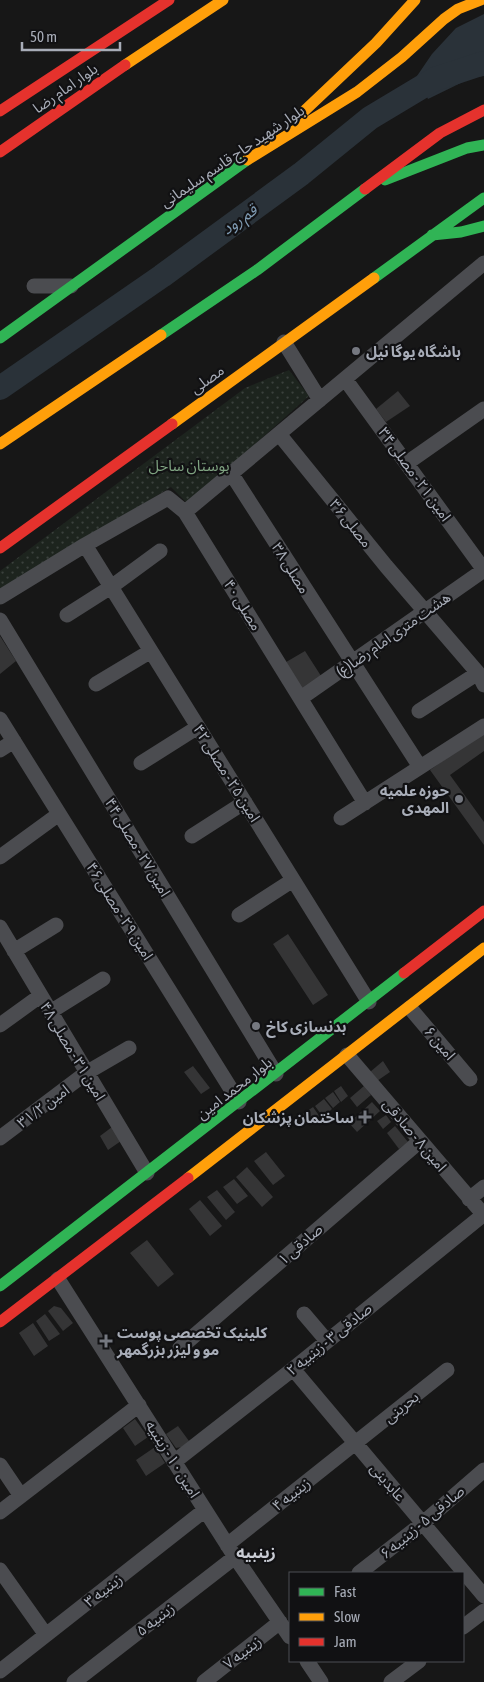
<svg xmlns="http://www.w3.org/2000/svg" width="484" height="1682" viewBox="0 0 484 1682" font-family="'Asap Condensed','Noto Sans Arabic',sans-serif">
  <defs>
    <pattern id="grass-dots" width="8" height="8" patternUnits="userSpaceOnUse" patternTransform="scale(1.25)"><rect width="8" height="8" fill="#1d241e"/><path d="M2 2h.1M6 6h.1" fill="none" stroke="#3b413d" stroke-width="1.8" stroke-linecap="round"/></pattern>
  </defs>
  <rect width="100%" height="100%" fill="#171717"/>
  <!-- grass -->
  <path fill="url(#grass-dots)" d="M 289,370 L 309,396 L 188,504 L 171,487 L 0,591 L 0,571 L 245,388 Z"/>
  <!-- water -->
  <path fill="#2a3239" d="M 484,14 L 484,76 L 471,78 L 428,99 L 417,76 L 432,54 L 456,28 Z"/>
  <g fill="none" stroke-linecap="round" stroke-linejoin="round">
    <!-- river -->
    <path stroke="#2a3239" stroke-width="24" d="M 0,388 L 162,276 L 301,174 L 370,118 L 435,79 L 484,63"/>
  </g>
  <!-- building -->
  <path fill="#353536" d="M 398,391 L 410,406 L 386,422 L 376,409 Z
    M 0,636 L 16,661 L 0,674 Z
    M 305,651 L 323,679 L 299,695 L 281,665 Z
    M 484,731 L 484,751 L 450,775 L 484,822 L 484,845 L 430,770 Z
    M 288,934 L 328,995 L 313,1005 L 273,944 Z
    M 383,1061 L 390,1072 L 377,1081 L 370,1072 Z
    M 193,1066 L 210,1088 L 201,1094 L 184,1072 Z
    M 341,1086 L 348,1096 L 341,1102 L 334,1091 Z
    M 364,1086 L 371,1095 L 357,1107 L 350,1098 Z
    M 333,1092 L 340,1102 L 333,1108 L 325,1098 Z
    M 324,1099 L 332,1109 L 323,1117 L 315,1106 Z
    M 372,1102 L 380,1111 L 357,1132 L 349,1123 Z
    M 313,1107 L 320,1117 L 311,1123 L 303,1114 Z
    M 386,1115 L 391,1122 L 383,1129 L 377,1121 Z
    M 395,1126 L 408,1142 L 399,1149 L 387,1133 Z
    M 112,1127 L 121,1141 L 108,1150 L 100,1136 Z
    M 266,1152 L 285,1176 L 273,1185 L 254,1161 Z
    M 247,1167 L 273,1197 L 262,1207 L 236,1177 Z
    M 234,1179 L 248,1196 L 237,1204 L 223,1187 Z
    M 217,1190 L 235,1212 L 226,1220 L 207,1197 Z
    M 200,1200 L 222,1226 L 210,1236 L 189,1209 Z
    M 147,1240 L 174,1274 L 158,1287 L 130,1253 Z
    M 54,1306 L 61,1308 L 73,1323 L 63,1331 L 48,1311 Z
    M 45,1314 L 60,1334 L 49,1341 L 36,1321 Z
    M 33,1323 L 48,1346 L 34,1356 L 19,1333 Z
    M 135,1419 L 148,1437 L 135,1446 L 123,1428 Z
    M 178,1426 L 189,1441 L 182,1447 L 176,1448 L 166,1434 Z
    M 155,1447 L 165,1463 L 146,1476 L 136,1460 Z"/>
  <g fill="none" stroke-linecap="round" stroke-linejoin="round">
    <!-- street -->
    <path stroke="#4b4c50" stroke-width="15" d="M 34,286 L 71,286
      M 284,342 L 320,400
      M 345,379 L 484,570
      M 279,434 L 386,566 L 478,673 L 484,685
      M 407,463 L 484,409
      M 231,473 L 420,767
      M 185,512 L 365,803
      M 85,545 L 369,1002
      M 0,597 L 85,545 L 168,498 L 185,512 L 484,263
      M 67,615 L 111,587 L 160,551
      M 0,620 L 276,1074
      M 96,684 L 151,651
      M 301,698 L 484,570
      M 419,711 L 478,673
      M 0,719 L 239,1102
      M 0,750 L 14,741
      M 141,763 L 198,727
      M 341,818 L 484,726
      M 192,836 L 245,802
      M 0,857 L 59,814
      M 239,915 L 293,880
      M 0,927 L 147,1173
      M 14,951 L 56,925
      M 410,1008 L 470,1079
      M 50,1012 L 103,979
      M 0,1025 L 40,996
      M 347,1055 L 484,1215
      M 0,1138 L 86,1073 L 129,1048
      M 469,1199 L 484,1187
      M 58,1279 L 235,1557 L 290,1637
      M 304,1314 L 327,1341
      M 180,1348 L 420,1141
      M 293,1369 L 484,1596
      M 174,1462 L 293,1369 L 483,1215
      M 0,1465 L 21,1496
      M 0,1512 L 139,1405
      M 227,1545 L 447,1370
      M 0,1570 L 46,1635
      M 359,1573 L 423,1523 L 484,1470
      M 463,1627 L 484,1611
      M 307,1661 L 321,1682
      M 0,1671 L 205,1510
      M 74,1682 L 235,1557
      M 204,1682 L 280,1622
      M 391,1682 L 419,1661"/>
    <!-- fast -->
    <path stroke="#30b455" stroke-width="11" d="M 385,180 L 467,148 L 484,145
      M 432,235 L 461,232 L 484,226
      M 374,278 L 484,198
      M 161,335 L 257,270 L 365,189
      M 0,338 L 247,160
      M 0,1286 L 404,973"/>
    <!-- slow -->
    <path stroke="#ff9f0a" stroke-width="11" d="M 125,65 L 223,0
      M 300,115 L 376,43 L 415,0
      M 247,160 L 357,92 L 402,57 L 444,19 L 458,9 L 481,0
      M 172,424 L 374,278
      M 0,444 L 161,335
      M 188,1178 L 484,948"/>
    <!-- jam -->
    <path stroke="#e5322d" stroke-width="11" d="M 0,111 L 169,0
      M 0,152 L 125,65
      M 365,189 L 440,133 L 484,110
      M 0,548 L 172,424
      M 404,973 L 484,911
      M 0,1322 L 188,1178"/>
  </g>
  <!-- markers -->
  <g fill="#757880" stroke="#111113" stroke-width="2">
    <circle cx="356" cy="351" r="5"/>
    <circle cx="459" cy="799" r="5"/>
    <circle cx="256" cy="1026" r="5"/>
    <path d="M362.5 1109.5h5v5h5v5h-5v5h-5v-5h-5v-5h5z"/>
    <path d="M103.5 1333.5h5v5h5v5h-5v5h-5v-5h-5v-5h5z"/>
  </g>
  <g text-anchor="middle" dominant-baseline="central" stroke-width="4.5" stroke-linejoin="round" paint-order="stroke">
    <!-- street labels -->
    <g font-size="15" fill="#a8adb8" stroke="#111113">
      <text transform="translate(65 88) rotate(-35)">بلوار امام رضا</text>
      <text transform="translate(232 156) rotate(-34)">بلوار شهید حاج قاسم سلیمانی</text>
      <text transform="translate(207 379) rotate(-36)">مصلی</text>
      <text transform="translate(415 474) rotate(54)">امین ۲۱ - مصلی ۳۴</text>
      <text transform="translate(351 523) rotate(51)">مصلی ۳۶</text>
      <text transform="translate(291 568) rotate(58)">مصلی ۳۸</text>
      <text transform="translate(243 605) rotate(58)">مصلی ۴۰</text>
      <text transform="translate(393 634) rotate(-35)">هشت متری امام رضا(ع)</text>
      <text transform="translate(227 773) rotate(58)">امین ۲۵ - مصلی ۴۲</text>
      <text transform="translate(138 847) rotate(59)">امین ۲۷ - مصلی ۴۴</text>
      <text transform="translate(120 911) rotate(58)">امین ۲۹ - مصلی ۴۶</text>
      <text transform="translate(440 1043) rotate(50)">امین ۶</text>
      <text transform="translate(73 1051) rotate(59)">امین ۳۱ - مصلی ۴۸</text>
      <text transform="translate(234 1088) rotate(-38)">بلوار محمد امین</text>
      <text transform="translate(43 1106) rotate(-37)">امین ۳۱/۲</text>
      <text transform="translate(415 1135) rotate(50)">امین ۸ - صادقی</text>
      <text transform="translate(300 1244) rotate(-41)">صادقی ۱</text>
      <text transform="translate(329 1339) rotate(-39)">صادقی ۳ - زینبیه ۲</text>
      <text transform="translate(401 1407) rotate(-39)">بحرینی</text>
      <text transform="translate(173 1459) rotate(58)">امین ۱۰ - زینبیه</text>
      <text transform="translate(388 1482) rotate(49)">عابدینی</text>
      <text transform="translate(291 1494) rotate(-38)">زینبیه ۴</text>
      <text transform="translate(422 1522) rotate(-40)">صادقی ۵ - زینبیه ۶</text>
      <text transform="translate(103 1590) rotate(-38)">زینبیه ۳</text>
      <text transform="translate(155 1619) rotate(-38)">زینبیه ۵</text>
      <text transform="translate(242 1652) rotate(-38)">زینبیه ۷</text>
    </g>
    <!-- poi labels -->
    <g font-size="15" font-weight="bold" fill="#a8adb8" stroke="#111113" text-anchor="start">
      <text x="366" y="351">باشگاه یوگا نیل</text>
      <text x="449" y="790" text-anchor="end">حوزه علمیه<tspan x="449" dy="17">المهدی</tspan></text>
      <text x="266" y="1026">بدنسازی کاخ</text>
      <text x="354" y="1117" text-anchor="end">ساختمان پزشکان</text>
      <text x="117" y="1332">کلینیک تخصصی پوست<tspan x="117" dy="17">مو و لیزر بزرگمهر</tspan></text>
    </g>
    <!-- park labels -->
    <g font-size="15" fill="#7fa381" stroke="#111113">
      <text x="189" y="465">بوستان ساحل</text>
    </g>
    <!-- water labels -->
    <g font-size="16" font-style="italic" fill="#7f9bb3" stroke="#111113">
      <text transform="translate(239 219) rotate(-36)">قم رود</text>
    </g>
    <!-- neighbourhood labels -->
    <g font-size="16" font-weight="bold" fill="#c9ccd4" stroke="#111113">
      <text x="256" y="1552">زینبیه</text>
    </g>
  </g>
  <!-- legend -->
  <rect x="289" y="1572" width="175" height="90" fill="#111113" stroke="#4d4f55"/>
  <rect x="299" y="1588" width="25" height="8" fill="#30b455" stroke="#4d4f55"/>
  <text x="334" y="1597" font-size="15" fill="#a8adb8">Fast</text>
  <rect x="299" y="1613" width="25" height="8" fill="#ff9f0a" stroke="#4d4f55"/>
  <text x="334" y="1622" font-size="15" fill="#a8adb8">Slow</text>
  <rect x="299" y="1638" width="25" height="8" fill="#e5322d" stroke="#4d4f55"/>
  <text x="334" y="1647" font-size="15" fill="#a8adb8">Jam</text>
  <!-- scale -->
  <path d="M22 42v8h98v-8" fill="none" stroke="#a8adb8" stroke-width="2.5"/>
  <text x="30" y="42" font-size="15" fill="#a8adb8" stroke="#111113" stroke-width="4" paint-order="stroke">50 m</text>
</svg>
